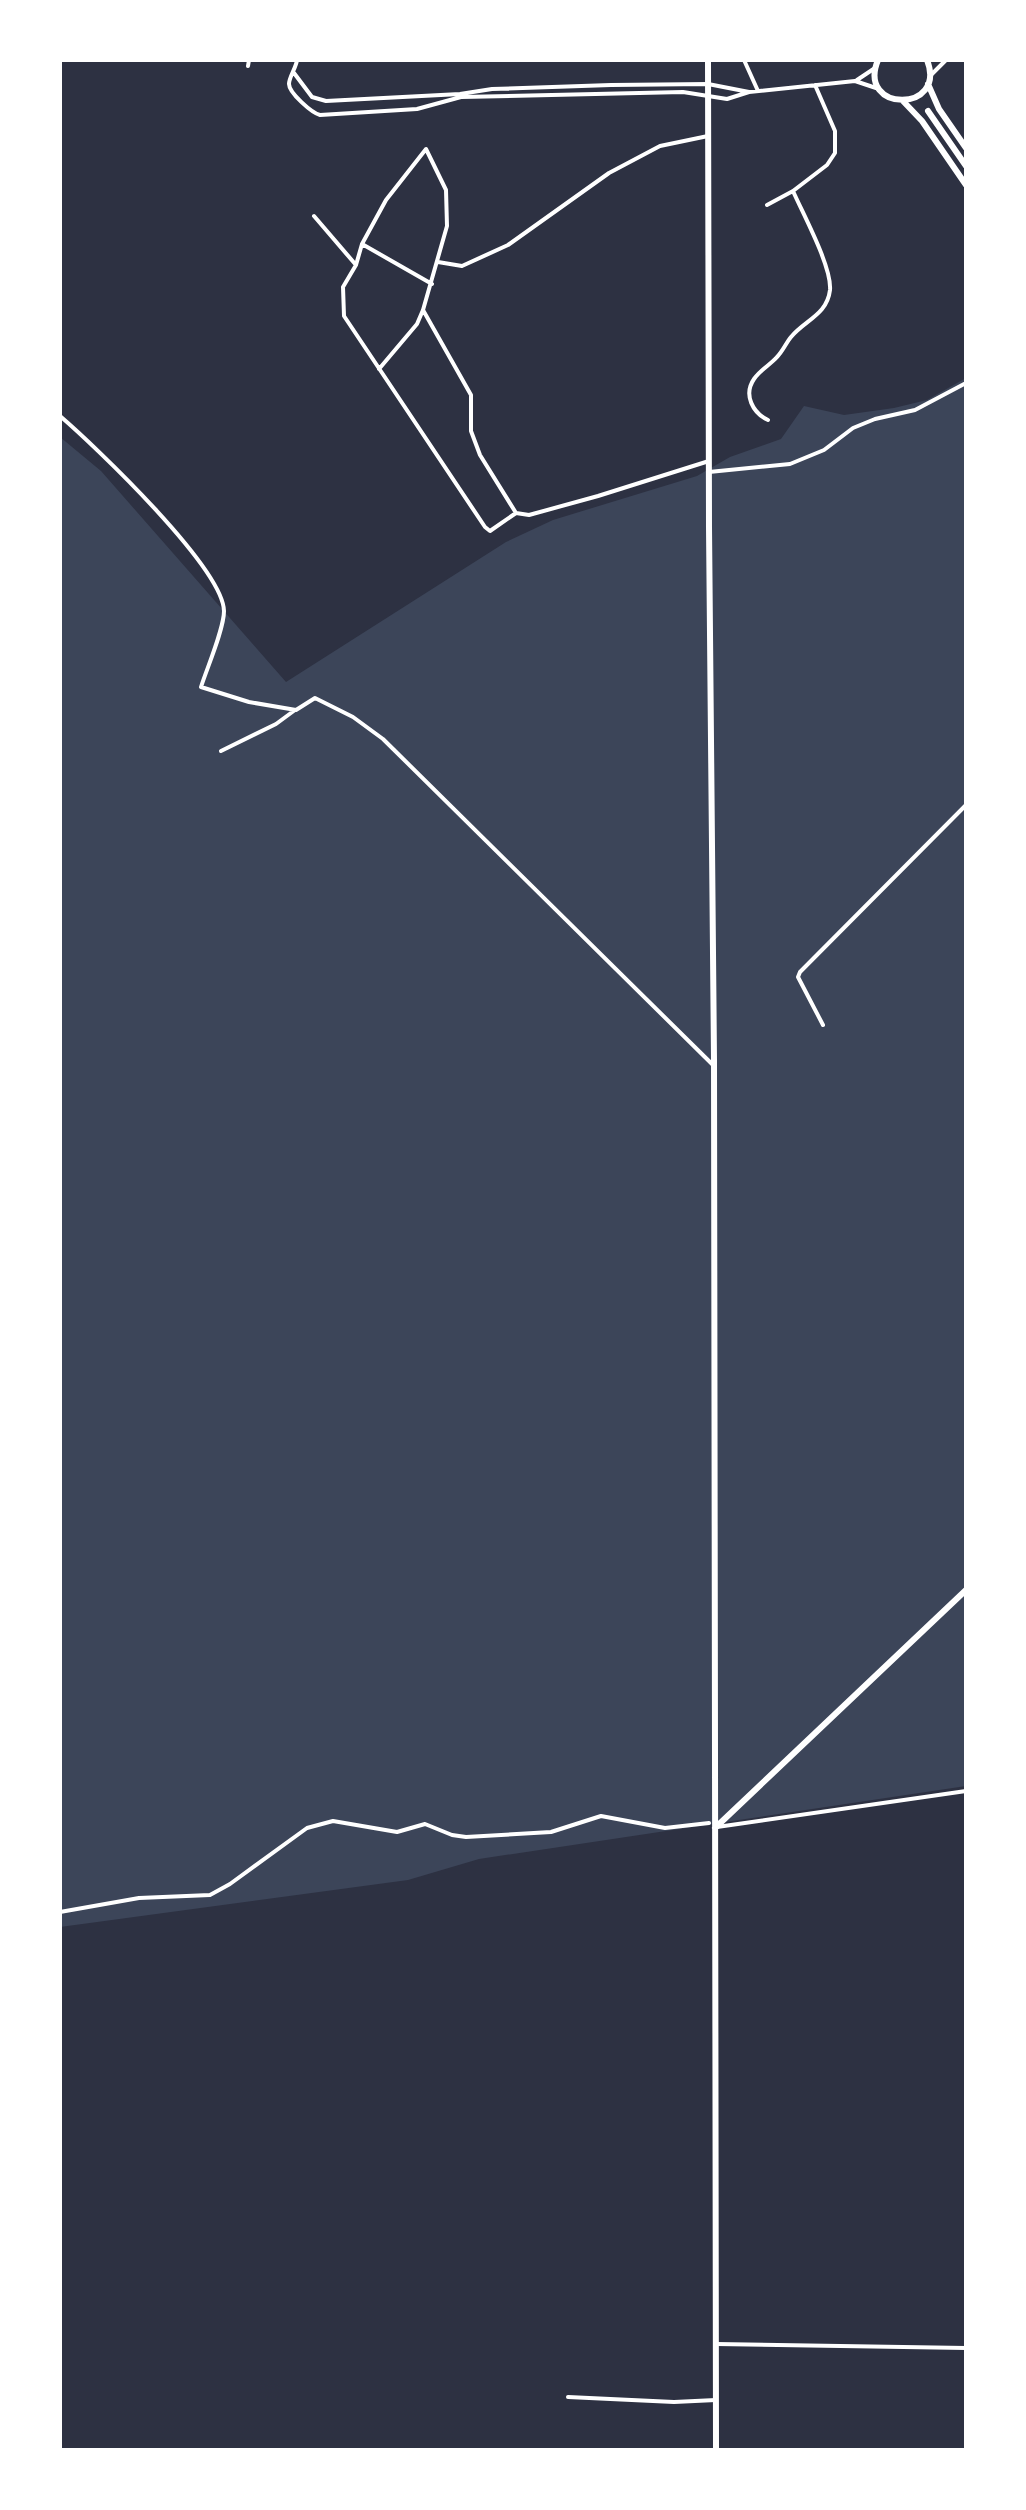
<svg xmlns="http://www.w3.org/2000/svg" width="1026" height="2510" viewBox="0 0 1026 2510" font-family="Raleway,sans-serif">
  <rect width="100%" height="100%" fill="#2d3142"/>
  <!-- green -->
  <path fill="#3c4559" d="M 966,378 L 966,1786 L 479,1859 L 408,1880 L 60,1927 L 60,437 L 101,471 L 286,682 L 506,542 L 553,520 L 697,476 L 730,457 L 781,439 L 804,406 L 844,415 L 894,408 L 927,400 Z"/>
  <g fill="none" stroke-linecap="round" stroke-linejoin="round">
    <!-- minor -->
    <path stroke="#fff" stroke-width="4" d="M 297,60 C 296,68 289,77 289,84 C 289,93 312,113 320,115 L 417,109 L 461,97 L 683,92 L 727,99 L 749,92
      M 744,60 L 758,91
      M 248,66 L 249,60
      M 294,73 L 312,97 L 326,101 L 460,94 L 492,89 L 611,85 L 708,84 L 749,92 L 855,81 L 879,89
      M 930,76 L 946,60
      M 857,80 L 875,68
      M 767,205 L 793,191 L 827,165 L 835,153 L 835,131 L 815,85
      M 314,216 L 356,265
      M 362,244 L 432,284
      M 438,262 L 462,266 L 508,245 L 609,173 L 660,146 L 708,136
      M 423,310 L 471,395 L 471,431 L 480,455 L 516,513
      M 379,369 L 417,324 L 423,310 L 447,226 L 446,190 L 426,149 L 386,200 L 362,244 L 356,265 L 343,287 L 344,316 L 485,527 L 490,531 L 516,513 L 529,515 L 598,496 L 709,461
      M 60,416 C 95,446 223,568 224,611 C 224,629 207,668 201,687 L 249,702 L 296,710 L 315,698 L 353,717 L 383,739 L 713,1065
      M 768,420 C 753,413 743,395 754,379 C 760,370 770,365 777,357 C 783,351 786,343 791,337 C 805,320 827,315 830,290 C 832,267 803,214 793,191
      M 709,472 L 790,464 L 824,450 L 853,428 L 875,419 L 915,410 L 966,383
      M 221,751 L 276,724 L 295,710
      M 823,1025 L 798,977 L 800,972 L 966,805
      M 717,1827 L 966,1791
      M 60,1912 L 139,1898 L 210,1895 L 230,1884 L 307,1828 L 333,1821 L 397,1832 L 425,1824 L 452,1835 L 466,1837 L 551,1832 L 601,1816 L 665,1828 L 709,1823
      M 716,2344 L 966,2348
      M 568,2397 L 674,2402 L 716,2400"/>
    <!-- secondary -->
    <path stroke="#fff" stroke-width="6" d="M 708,60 L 709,527 L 714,1059 L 716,2450
      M 878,60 C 856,113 948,113 927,60
      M 928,84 L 939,109 L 966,148
      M 903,101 L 922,121 L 966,185
      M 928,111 L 966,166
      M 715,1828 L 966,1590"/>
  </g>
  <!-- border -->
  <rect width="1026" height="2510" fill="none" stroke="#ffffff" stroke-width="124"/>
</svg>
